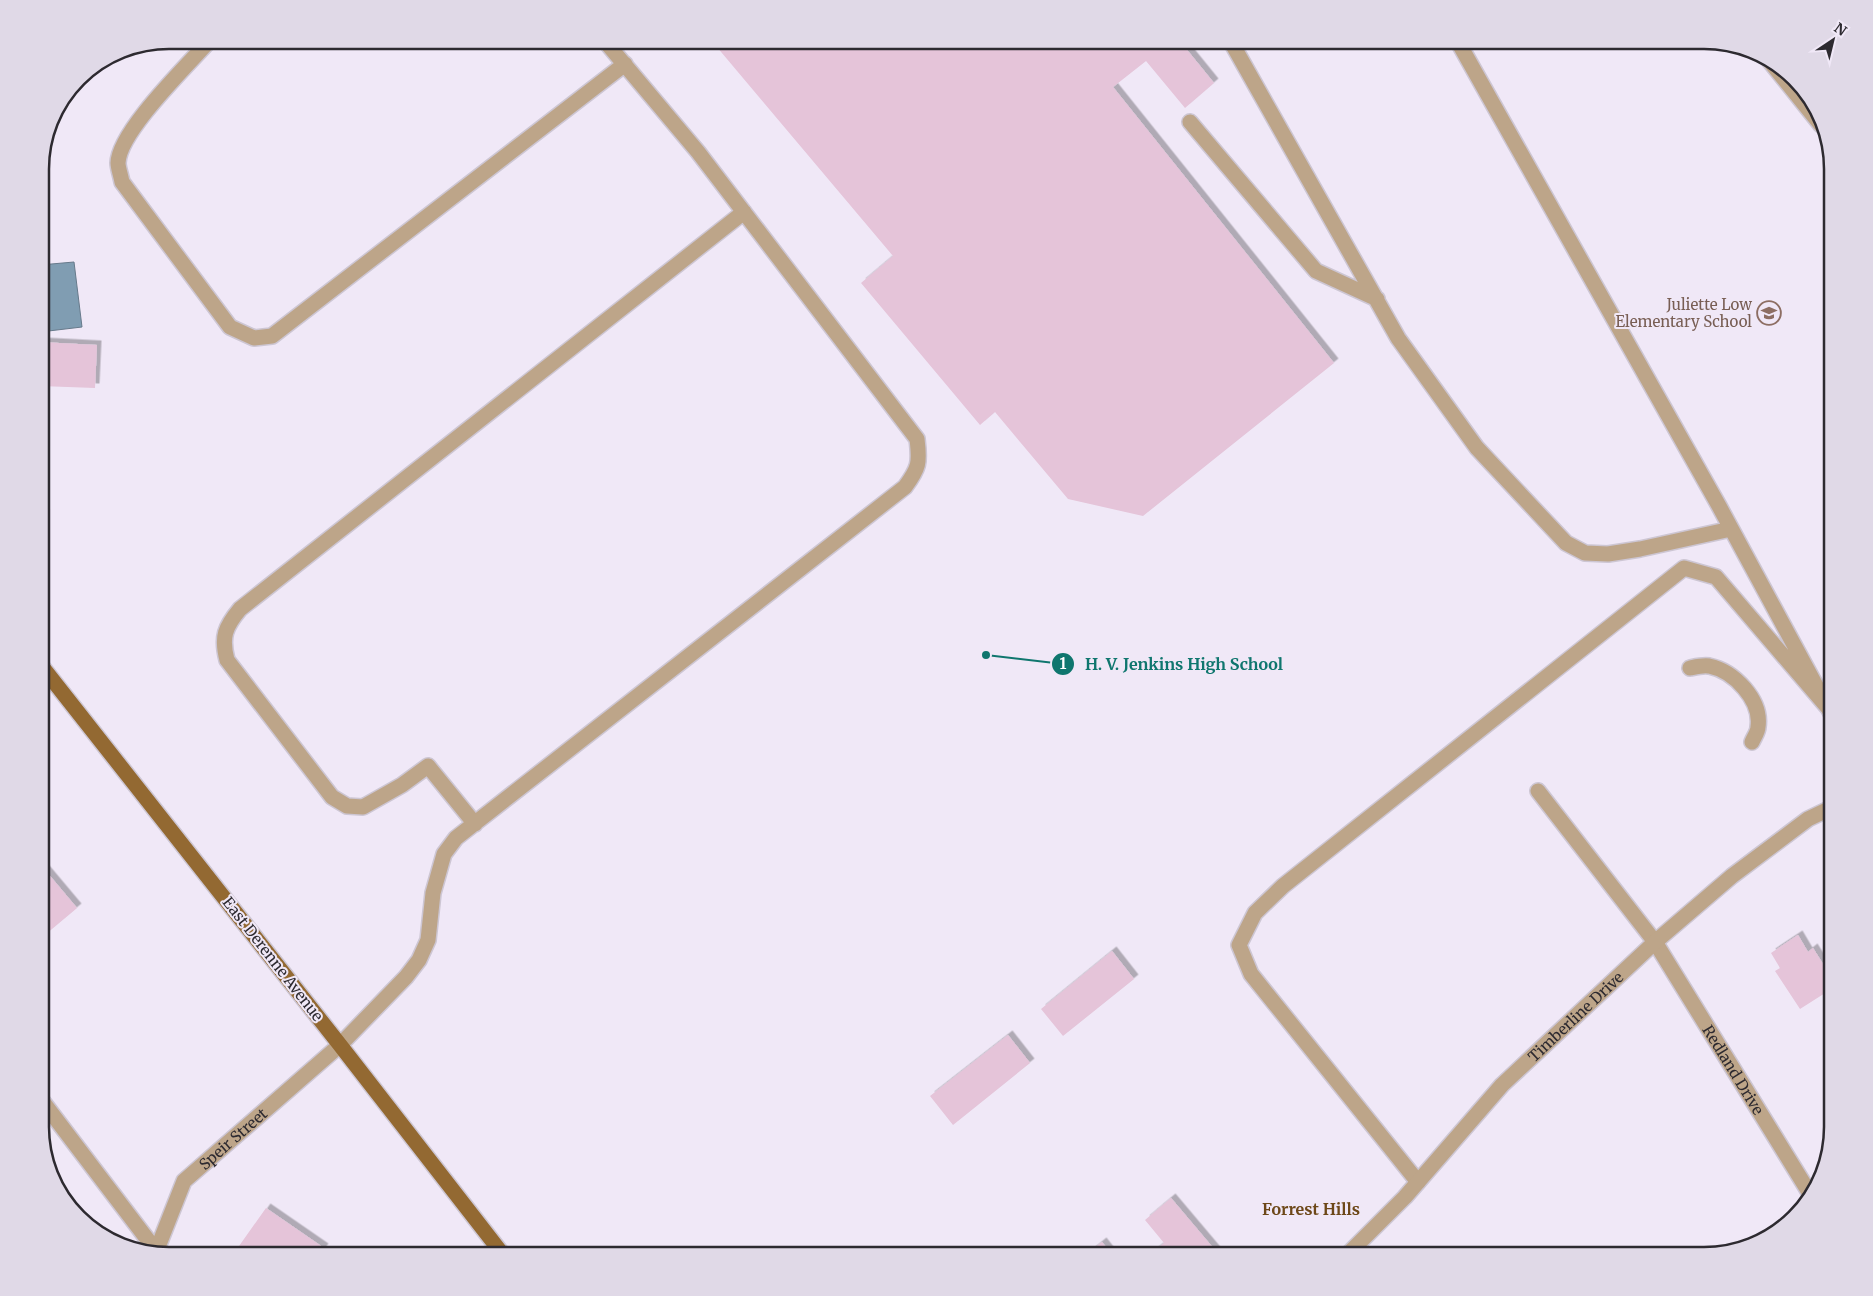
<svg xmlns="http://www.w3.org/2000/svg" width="1873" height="1296" viewBox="0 0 1873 1296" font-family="Merriweather,serif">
  <defs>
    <filter id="shadow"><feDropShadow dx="4.5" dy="-4.5" stdDeviation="0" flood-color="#0004"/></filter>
  </defs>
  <rect width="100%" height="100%" fill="#f0e8f7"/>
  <!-- water -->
  <path fill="#809db2" stroke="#677a8b" d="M 74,262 L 82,327 L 40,332 L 40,265 Z"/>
  <!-- building -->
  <path fill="#e5c4d9" filter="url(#shadow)" d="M 711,40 L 1179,40 L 1214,83 L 1185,108 L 1146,61 L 1113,87 L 1334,363 L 1143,516 L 1068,499 L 995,412 L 980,425 L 861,283 L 893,256 Z
    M 40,342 L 97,345 L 95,388 L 40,386 Z
    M 40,864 L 77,908 L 40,939 Z
    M 1798,935 L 1808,952 L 1813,948 L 1833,980 L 1833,988 L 1800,1009 L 1775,971 L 1780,968 L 1771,953 Z
    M 1112,951 L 1134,979 L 1063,1036 L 1041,1009 Z
    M 1008,1035 L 1030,1063 L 953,1125 L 930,1096 Z
    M 1171,1198 L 1220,1256 L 1148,1256 L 1164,1243 L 1145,1220 Z
    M 266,1208 L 324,1248 L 318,1256 L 232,1256 Z
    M 1102,1242 L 1113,1256 L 1087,1256 L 1086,1255 Z"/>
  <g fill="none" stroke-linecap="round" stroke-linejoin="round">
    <!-- service casing -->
    <g stroke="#cdc6d3" stroke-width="18">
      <path id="service" d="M 210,40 C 188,65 119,131 118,163 C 118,168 121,176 122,182 L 230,327 L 254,338 L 272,336 L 625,64
        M 1230,40 L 1398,338 L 1477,448 L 1566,543 L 1585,553 L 1608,554 L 1640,549 L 1731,529
        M 1457,40 L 1719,506 L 1833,717
        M 1768,59 L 1821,125
        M 1190,122 L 1316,271 L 1377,299
        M 1690,668 C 1695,667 1703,665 1709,666 C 1734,671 1762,700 1758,727 C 1758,732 1754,737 1752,742
        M 1538,791 L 1655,942
        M 475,824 L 428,766 L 402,785 L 363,807 L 347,806 L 332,797 L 227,660 C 221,637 225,627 240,609 L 744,212
        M 340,1045 L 406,977 L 419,960 L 428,940 L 433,893 L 444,854 L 456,838 L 905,487 C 919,468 920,463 917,439 L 698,152 L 604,40
        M 1418,1182 L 1251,974 L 1239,945 L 1255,913 L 1283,886 L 1684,568 L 1716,577 L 1828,708"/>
    </g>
    <!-- minor casing -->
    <g stroke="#cdc6d3" stroke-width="18">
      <g id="minor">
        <path id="s1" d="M 1655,942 L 1812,1197"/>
        <path d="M 40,1098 L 157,1252"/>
        <path id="s2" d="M 156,1252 L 184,1181 L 340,1045"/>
        <path id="s3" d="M 1346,1256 L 1405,1197 L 1502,1085 L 1655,942 L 1732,876 L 1808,819 L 1833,807"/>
      </g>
    </g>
    <!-- primary casing -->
    <g stroke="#cdc6d3" stroke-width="18">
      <path id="primary" d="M 40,664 L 340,1045 L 504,1256"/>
    </g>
    <!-- service -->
    <use href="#service" stroke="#bda589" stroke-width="15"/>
    <!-- minor -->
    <use href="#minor" stroke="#bda589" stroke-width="15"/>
    <!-- primary -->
    <use href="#primary" stroke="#936932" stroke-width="15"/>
  </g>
  <!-- icons -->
  <defs>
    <g id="school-ring" transform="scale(1.25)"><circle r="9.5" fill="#f0e8f7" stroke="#8d6e63" stroke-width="1.5"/><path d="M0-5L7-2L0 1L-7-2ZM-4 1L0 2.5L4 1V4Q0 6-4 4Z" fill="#8d6e63"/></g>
  </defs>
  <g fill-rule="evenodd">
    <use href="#school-ring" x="1769" y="313"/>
  </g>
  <g text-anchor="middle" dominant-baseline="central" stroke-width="4" stroke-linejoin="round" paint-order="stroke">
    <!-- education labels -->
    <g font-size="15" fill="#785e54" stroke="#f0e8f7" text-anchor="end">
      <text x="1752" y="304">Juliette Low<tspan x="1752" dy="17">Elementary School</tspan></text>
    </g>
    <!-- street labels -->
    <g font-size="15" fill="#2d2a30" stroke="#f0e8f7">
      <text transform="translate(273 959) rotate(52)">East Derenne Avenue</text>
      <text stroke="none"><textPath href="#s3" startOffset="332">Timberline Drive</textPath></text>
      <text stroke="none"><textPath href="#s1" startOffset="150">Redland Drive</textPath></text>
      <text stroke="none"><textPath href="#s2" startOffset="141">Speir Street</textPath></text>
    </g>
    <!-- neighbourhood labels -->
    <g font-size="16" font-weight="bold" fill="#6d4819" stroke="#f0e8f7">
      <text x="1311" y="1209">Forrest Hills</text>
    </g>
  </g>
  <!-- crop -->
  <path d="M0 0H1873V1296H0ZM169 49H1704A120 120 0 0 1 1824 169V1127A120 120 0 0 1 1704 1247H169A120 120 0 0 1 49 1127V169A120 120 0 0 1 169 49Z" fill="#e0d9e7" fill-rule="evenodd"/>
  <path fill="none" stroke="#2d2a30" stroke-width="2.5" d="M169 49H1704A120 120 0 0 1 1824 169V1127A120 120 0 0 1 1704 1247H169A120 120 0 0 1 49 1127V169A120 120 0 0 1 169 49Z"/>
  <!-- callouts -->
  <path fill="none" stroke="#0f766e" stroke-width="2" d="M986 655L1063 664"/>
  <g fill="#0f766e" stroke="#f0e8f7" stroke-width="2">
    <circle cx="986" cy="655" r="5"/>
    <circle cx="1063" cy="664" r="12"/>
  </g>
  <g font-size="15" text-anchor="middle" font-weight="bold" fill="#fff">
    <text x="1063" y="669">1</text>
  </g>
  <g font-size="16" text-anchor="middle" font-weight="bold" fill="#0f766e" stroke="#f0e8f7" stroke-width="4" stroke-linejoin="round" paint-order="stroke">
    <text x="1184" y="670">H. V. Jenkins High School</text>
  </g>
  <!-- north arrow -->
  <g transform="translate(1833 40) rotate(35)" stroke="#f0e8f7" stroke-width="4" paint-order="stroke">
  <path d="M0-4L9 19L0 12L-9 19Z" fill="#2d2a30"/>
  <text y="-8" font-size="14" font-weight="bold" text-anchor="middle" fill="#2d2a30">N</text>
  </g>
</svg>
